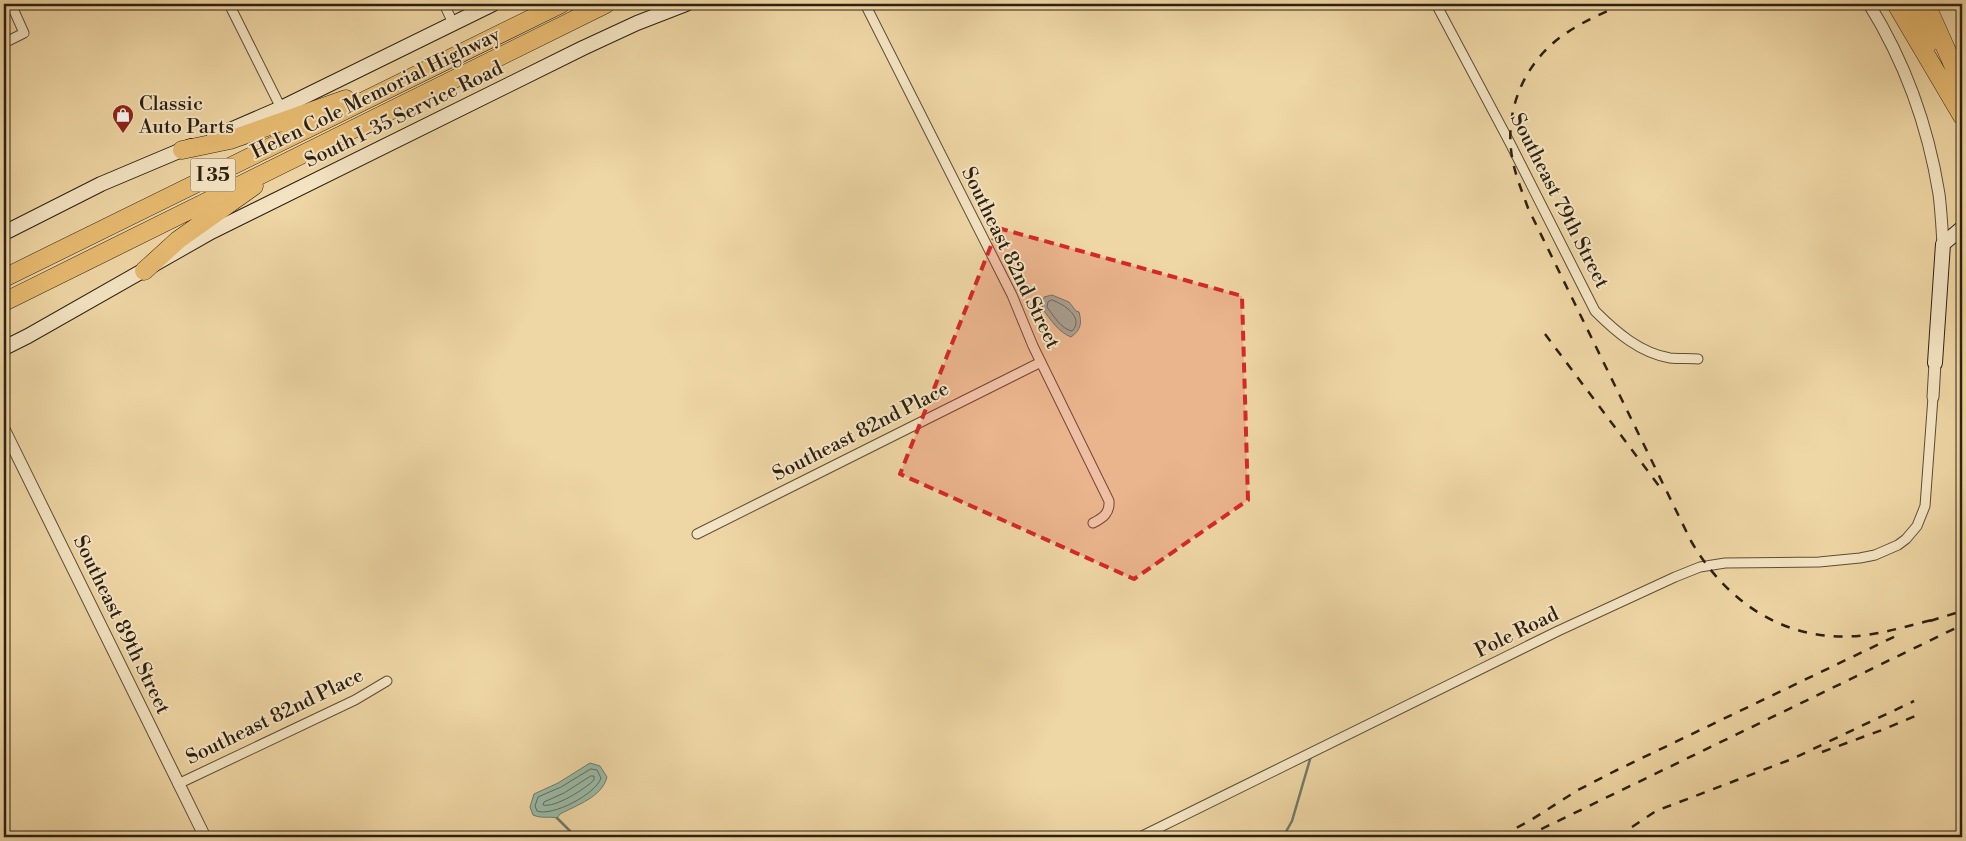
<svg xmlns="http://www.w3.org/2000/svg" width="1966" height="841" viewBox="0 0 1966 841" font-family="'Libre Bodoni',serif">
  <rect width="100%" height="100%" fill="#efd7a5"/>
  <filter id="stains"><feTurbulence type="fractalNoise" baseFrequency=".004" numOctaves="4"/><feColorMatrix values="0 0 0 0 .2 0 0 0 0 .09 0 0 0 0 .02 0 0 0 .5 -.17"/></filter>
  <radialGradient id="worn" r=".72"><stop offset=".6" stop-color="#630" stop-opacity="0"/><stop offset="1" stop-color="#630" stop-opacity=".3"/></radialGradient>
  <!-- water -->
  <path fill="#9abaa7" stroke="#6e7c6b" d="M 1052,295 L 1069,302 L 1076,311 L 1079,312 C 1082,323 1081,330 1071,337 C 1058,332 1051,320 1042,308 L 1044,297 Z
    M 590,763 L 600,766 L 607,777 C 602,797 577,805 560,814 L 557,818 C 549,816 542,819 533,815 L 530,807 L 534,794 L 558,783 Z"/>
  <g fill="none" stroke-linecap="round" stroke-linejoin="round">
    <!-- shore -->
    <path stroke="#636d5c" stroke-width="1" d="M 1052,300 C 1064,304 1085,318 1072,331 C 1061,329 1053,315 1047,307 L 1048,302 Z
      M 591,769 L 597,770 L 601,778 C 596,794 552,817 537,811 L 535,806 L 538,797 L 561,787 Z
      M 591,776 L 594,776 L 594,780 C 585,789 555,808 543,805 L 544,802 L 564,793 Z"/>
    <!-- stream -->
    <path stroke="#6e7c6b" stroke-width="2.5" d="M 557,818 L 576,837
      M 1283,837 L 1292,821 L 1311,756"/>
    <!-- minor casing -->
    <g stroke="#5d4e37" stroke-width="11">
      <path id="minor" d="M 229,4 L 281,108
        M 444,4 L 453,23
        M 865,4 L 1012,295 L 1033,346 L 1109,501 C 1110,513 1103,518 1093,523
        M 1436,4 L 1510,143 L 1595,311 C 1616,332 1640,353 1670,358 C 1679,359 1689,358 1698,359
        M 4,43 L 24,33 L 11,4
        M 697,534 L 1041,362
        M 178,784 L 355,700 L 387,681
        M 1140,837 L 1558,631 L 1675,577 L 1700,567 L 1725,563 L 1819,562 L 1860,558 L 1875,555 L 1898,545 L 1906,539 L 1917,526 L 1925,506 L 1933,397"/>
    </g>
    <!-- tertiary casing -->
    <g stroke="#5d4e37" stroke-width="13">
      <path id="tertiary" d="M 1869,4 C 1905,62 1928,126 1939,194 C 1941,210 1942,227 1943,244
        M 1933,397 L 1935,363
        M 4,429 L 205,837"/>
    </g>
    <!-- secondary casing -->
    <g stroke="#2c2012" stroke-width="16">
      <path id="secondary" d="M 214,137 L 281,108 L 493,4
        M 4,233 L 101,184 L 191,146
        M 1943,244 L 1962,228
        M 4,348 L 28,336 L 211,232 L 583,48 L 637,23 L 686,4
        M 1935,363 L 1943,244"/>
    </g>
    <!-- motorway casing -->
    <g stroke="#2c2012" stroke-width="19">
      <path id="motorway" d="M 1896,4 L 1962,116
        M 1912,4 L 1930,42
        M 1926,4 L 1962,85
        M 182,150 L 230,140 L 346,99
        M 144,271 L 178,240 L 254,186
        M 4,278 L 561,4
        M 4,302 L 606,4"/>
    </g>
    <!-- minor -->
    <use href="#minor" stroke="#f5e5c4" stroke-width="9"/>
    <!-- tertiary -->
    <use href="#tertiary" stroke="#f5e5c4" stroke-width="11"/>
    <!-- secondary -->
    <use href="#secondary" stroke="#f5e5c4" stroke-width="14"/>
    <!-- motorway -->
    <use href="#motorway" stroke="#e8bc72" stroke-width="18"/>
    <!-- rail -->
    <path stroke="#2c2012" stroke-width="2.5" stroke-dasharray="9 9" stroke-linecap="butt" d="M 1623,4 C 1604,13 1583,21 1565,34 C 1525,61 1504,109 1512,157 C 1515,175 1522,191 1528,208 L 1691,541 C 1728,605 1790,645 1866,635 C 1890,632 1913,624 1937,619
      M 1545,334 L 1662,490
      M 1930,621 L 1962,611
      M 1822,752 L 1882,730 L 1920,714
      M 1501,836 L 1531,820 L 1578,790 L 1615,771 L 1902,633
      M 1525,837 L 1962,625
      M 1617,837 L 1656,811 L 1792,759 L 1914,701"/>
  </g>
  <!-- marked area -->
  <path fill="#d62828" fill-opacity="0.2" stroke="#d62828" stroke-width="4" stroke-dasharray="10 6" stroke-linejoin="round" d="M 998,228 L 1242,296 L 1248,500 L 1134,579 L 900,474 Z"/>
  <!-- icons -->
  <defs>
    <g id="shop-pin" transform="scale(1.125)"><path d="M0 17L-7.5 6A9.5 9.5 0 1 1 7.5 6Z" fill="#8f2418" stroke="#f5e5c4"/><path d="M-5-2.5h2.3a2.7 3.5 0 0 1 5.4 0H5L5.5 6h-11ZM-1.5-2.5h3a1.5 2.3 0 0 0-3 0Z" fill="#fff"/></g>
  </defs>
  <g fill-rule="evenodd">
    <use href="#shop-pin" x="123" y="115"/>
  </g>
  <g text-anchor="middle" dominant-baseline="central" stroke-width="4" stroke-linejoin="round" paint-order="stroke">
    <!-- shield labels -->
    <rect fill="#f5e5c4" stroke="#685b47" stroke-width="1" x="190.5" y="158.5" width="45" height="33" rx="4"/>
    <g font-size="19" font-weight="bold" fill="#2c2012">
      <text x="213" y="175">I 35</text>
    </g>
    <!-- street labels -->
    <g font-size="20" fill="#2c2012" stroke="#f5e5c4">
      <text transform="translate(376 94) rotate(-26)">Helen Cole Memorial Highway</text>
      <text transform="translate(404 115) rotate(-26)">South I-35 Service Road</text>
      <text transform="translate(1559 201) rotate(63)">Southeast 79th Street</text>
      <text transform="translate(1010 258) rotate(64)">Southeast 82nd Street</text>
      <text transform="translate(861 432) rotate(-27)">Southeast 82nd Place</text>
      <text transform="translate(121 625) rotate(64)">Southeast 89th Street</text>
      <text transform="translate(1517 633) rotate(-26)">Pole Road</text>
      <text transform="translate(275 717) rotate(-26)">Southeast 82nd Place</text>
    </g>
    <!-- poi labels -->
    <g font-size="20" fill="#2c2012" stroke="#f5e5c4" text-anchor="start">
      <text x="139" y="104">Classic<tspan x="139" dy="23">Auto Parts</tspan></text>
    </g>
  </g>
  <!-- margin -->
  <rect width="1966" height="841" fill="none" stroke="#efd7a5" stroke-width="20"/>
  <rect x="5" y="5" width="1956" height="831" fill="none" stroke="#2c2012" stroke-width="2.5"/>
  <rect x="10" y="10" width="1946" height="821" fill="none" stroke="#2c2012"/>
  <rect width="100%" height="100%" filter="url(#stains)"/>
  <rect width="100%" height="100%" fill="url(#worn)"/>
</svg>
